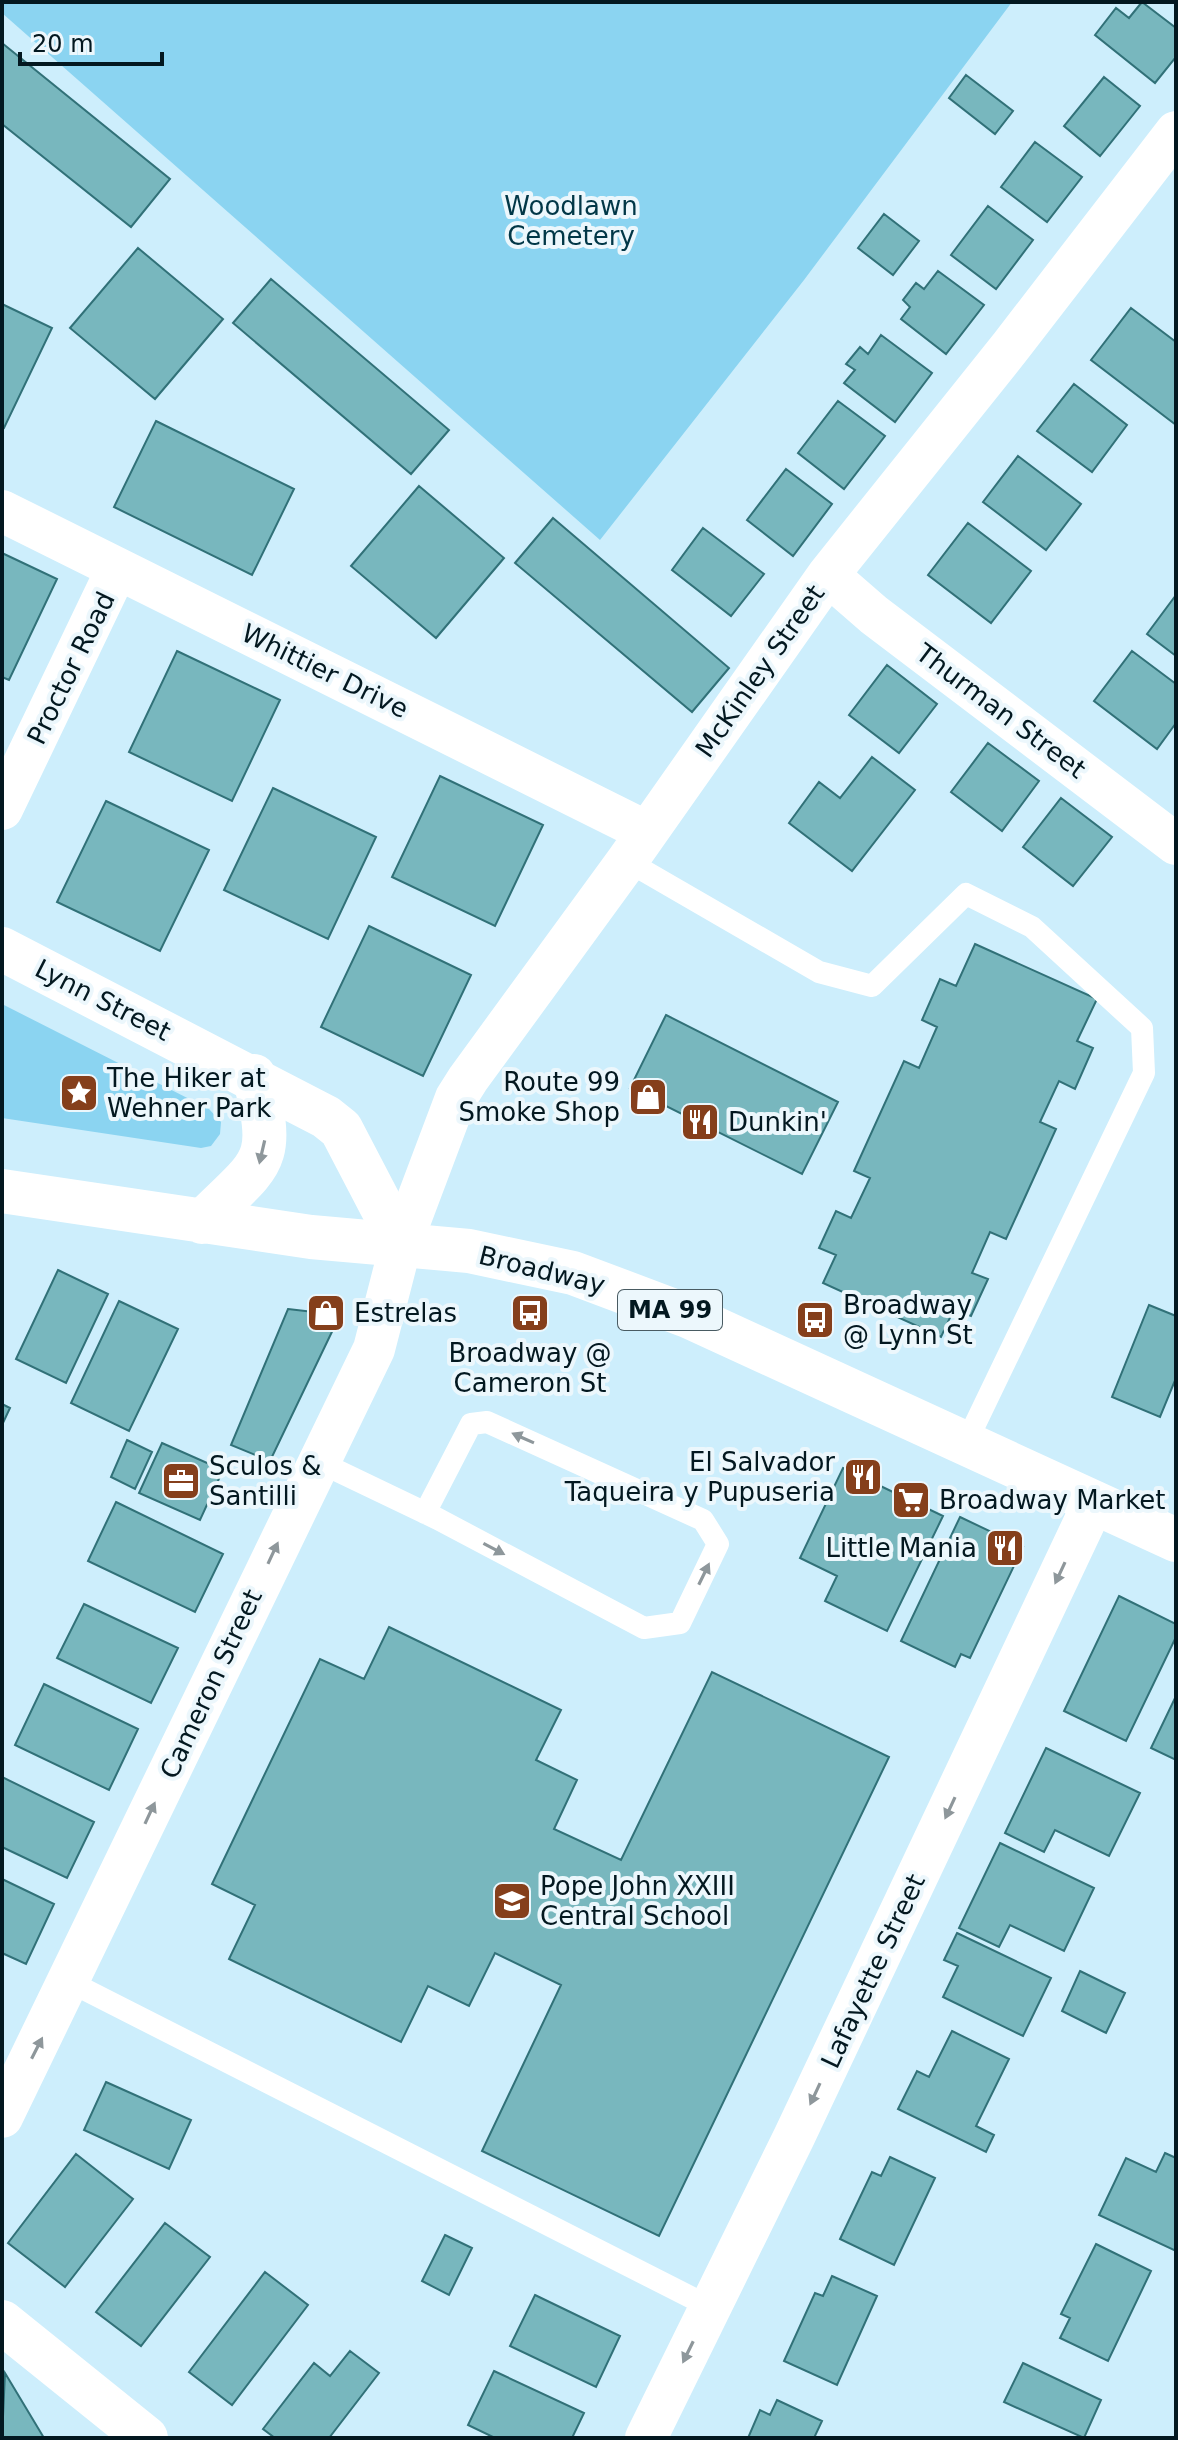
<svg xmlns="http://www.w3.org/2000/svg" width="1178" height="2440" viewBox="0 0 1178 2440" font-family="'DejaVu Sans',sans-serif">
  <rect width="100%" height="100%" fill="#cdeefc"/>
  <!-- green -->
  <path fill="#8bd4f1" d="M 2,2 L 1012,2 L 804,280 L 600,540 L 2,13 Z
    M 2,1004 L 209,1109 L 221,1122 L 220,1134 L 211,1146 L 201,1148 L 2,1118 Z"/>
  <!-- building -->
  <path fill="#78b7be" stroke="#317178" stroke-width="2" d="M 1142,2 L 1176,28 L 1176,57 L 1155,83 L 1095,35 L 1116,8 L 1129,18 Z
    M 2,43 L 170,179 L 131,227 L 2,124 Z
    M 966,75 L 1013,111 L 995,134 L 949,98 Z
    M 1104,77 L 1140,106 L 1100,156 L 1064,126 Z
    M 1035,142 L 1082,177 L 1047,222 L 1001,187 Z
    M 988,206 L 1033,240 L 996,289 L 951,255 Z
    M 884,214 L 919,241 L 893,275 L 858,248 Z
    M 138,248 L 223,319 L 155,399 L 70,328 Z
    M 938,271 L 984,305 L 946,354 L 901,319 L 910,307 L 903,300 L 916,283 L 924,289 Z
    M 271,279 L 449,430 L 411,474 L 233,323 Z
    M 2,304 L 52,328 L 4,428 L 2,427 Z
    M 1131,308 L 1176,342 L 1176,425 L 1091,360 Z
    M 881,335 L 932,373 L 895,422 L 844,383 L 855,370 L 846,364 L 860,347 L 868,354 Z
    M 1074,384 L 1127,425 L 1092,472 L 1037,431 Z
    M 838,401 L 885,436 L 844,489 L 798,453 Z
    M 156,421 L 294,489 L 252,575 L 114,507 Z
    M 1018,456 L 1081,504 L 1046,550 L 983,502 Z
    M 786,469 L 832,504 L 793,556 L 747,520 Z
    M 419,486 L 504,558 L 436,638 L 351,566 Z
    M 553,518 L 729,668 L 692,712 L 515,563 Z
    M 968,523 L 1031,571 L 991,623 L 928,575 Z
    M 703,528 L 764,574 L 731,616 L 672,570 Z
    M 2,553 L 57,579 L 9,680 L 2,677 Z
    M 1176,595 L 1176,656 L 1147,634 Z
    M 177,651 L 280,700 L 232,801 L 129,752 Z
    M 1132,651 L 1176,684 L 1176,723 L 1157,749 L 1094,701 Z
    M 887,665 L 937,704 L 899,753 L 849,715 Z
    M 988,743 L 1039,781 L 1002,831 L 951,792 Z
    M 872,757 L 915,790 L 852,871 L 789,823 L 819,782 L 840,798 Z
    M 440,776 L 543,825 L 495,926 L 392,877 Z
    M 273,788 L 376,837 L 328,939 L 224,890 Z
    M 1061,798 L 1112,837 L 1073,886 L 1023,847 Z
    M 106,801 L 209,850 L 160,951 L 57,902 Z
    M 369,926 L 471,975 L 423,1076 L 321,1027 Z
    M 975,944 L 1097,999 L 1077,1041 L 1093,1048 L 1075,1089 L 1059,1081 L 1040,1122 L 1056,1129 L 1006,1239 L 990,1232 L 972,1273 L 988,1279 L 971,1316 L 954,1309 L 941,1337 L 823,1283 L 836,1255 L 819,1248 L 836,1211 L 851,1218 L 870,1178 L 854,1171 L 904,1061 L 919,1068 L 937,1027 L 922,1020 L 940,979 L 956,986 Z
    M 666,1015 L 838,1102 L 802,1174 L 630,1088 Z
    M 58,1270 L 108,1294 L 66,1383 L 16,1359 Z
    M 119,1301 L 178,1329 L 129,1431 L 71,1403 Z
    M 1149,1305 L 1176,1316 L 1176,1378 L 1160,1417 L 1112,1397 Z
    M 288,1309 L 340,1315 L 270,1461 L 231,1445 Z
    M 2,1404 L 10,1408 L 2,1425 Z
    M 127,1440 L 152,1452 L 135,1489 L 111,1477 Z
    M 162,1443 L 223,1470 L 200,1520 L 139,1493 Z
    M 843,1468 L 943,1516 L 887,1631 L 825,1601 L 837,1576 L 800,1558 Z
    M 116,1502 L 223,1554 L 195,1612 L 88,1561 Z
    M 960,1517 L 1023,1547 L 970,1658 L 961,1654 L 955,1667 L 901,1641 Z
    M 1119,1596 L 1176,1624 L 1176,1637 L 1126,1741 L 1064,1711 Z
    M 84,1604 L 178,1648 L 151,1703 L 57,1658 Z
    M 389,1627 L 561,1710 L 536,1760 L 577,1780 L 554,1829 L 621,1860 L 712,1672 L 889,1757 L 659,2236 L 482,2151 L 561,1985 L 495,1953 L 469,2006 L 428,1986 L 401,2042 L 229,1959 L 255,1905 L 212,1884 L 320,1659 L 364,1679 Z
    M 44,1684 L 138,1729 L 109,1790 L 15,1745 Z
    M 1176,1696 L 1176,1760 L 1151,1748 Z
    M 1046,1748 L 1140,1793 L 1109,1856 L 1055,1830 L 1044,1852 L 1005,1833 Z
    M 2,1777 L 94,1822 L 67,1878 L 2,1847 Z
    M 1000,1843 L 1094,1888 L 1064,1951 L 1010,1925 L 999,1947 L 959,1928 Z
    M 2,1879 L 54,1904 L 26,1964 L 2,1953 Z
    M 957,1933 L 1051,1978 L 1023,2036 L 943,1997 L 958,1966 L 944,1960 Z
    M 1080,1971 L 1125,1993 L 1106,2033 L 1062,2011 Z
    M 952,2031 L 1009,2059 L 976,2126 L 994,2135 L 986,2152 L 898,2109 L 917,2071 L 929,2077 Z
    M 106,2082 L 191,2120 L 169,2169 L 84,2130 Z
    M 1165,2153 L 1176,2158 L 1176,2251 L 1099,2215 L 1126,2158 L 1156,2172 Z
    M 76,2154 L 133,2199 L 65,2287 L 8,2243 Z
    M 890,2157 L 935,2178 L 894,2265 L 840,2239 L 872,2172 L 881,2176 Z
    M 165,2223 L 210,2257 L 141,2346 L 96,2312 Z
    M 445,2235 L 472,2248 L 449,2295 L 422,2281 Z
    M 1096,2244 L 1151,2271 L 1108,2361 L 1060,2338 L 1070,2318 L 1061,2314 Z
    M 265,2272 L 308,2305 L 232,2405 L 189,2372 Z
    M 832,2276 L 877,2296 L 837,2385 L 784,2361 L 815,2293 L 823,2296 Z
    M 535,2295 L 620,2336 L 596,2387 L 510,2346 Z
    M 350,2351 L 379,2373 L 329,2438 L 275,2438 L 263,2429 L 314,2363 L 330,2376 Z
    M 1023,2363 L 1101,2400 L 1084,2438 L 1004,2402 Z
    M 494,2371 L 584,2413 L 572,2438 L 495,2438 L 468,2425 Z
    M 5,2373 L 44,2438 L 2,2438 Z
    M 777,2400 L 822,2421 L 814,2438 L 748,2438 L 760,2410 L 770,2415 Z"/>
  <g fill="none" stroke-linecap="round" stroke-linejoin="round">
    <!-- service -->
    <path stroke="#fff" stroke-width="22" d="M 627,861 L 819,972 L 872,986 L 966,894 L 1032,927 L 1142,1028 L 1144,1073 L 966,1443
      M 317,1461 L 438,1519 L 644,1628 L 680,1623 L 718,1544 L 703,1520 L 487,1422 L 471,1424 L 425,1513
      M 70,1982 L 710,2307"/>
    <!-- minor -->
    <path stroke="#fff" stroke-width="42" d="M 2,511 L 647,832
      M 828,575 L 874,615 L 1176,844
      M 2,809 L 117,569
      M 2,2117 L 374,1349 L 401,1244 L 456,1098 L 468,1079 L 627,861 L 828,575 L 1011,346 L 1176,132
      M 646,2438 L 794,2137 L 1094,1502"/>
    <!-- secondary -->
    <path stroke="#fff" stroke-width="44" d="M 2,949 L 326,1117 L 341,1129 L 401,1244
      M 2,2322 L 146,2438"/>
    <!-- primary -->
    <path stroke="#fff" stroke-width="44" d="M 2,1191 L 311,1237 L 469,1251 L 573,1273 L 690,1317 L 1176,1540
      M 202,1222 C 263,1161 277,1165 254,1076"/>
  </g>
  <!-- one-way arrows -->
  <defs><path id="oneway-solid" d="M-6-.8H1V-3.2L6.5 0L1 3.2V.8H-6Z" transform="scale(2)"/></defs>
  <g fill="#8e979b">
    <use href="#oneway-solid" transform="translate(262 1152) rotate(103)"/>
    <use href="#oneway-solid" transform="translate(523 1438) rotate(-156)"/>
    <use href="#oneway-solid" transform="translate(494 1549) rotate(28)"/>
    <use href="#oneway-solid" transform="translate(273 1553) rotate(-65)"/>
    <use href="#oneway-solid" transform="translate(1060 1573) rotate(115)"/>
    <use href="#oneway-solid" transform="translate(704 1574) rotate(-64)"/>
    <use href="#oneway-solid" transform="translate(950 1808) rotate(115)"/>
    <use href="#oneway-solid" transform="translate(150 1813) rotate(-65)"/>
    <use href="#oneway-solid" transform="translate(37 2048) rotate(-63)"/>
    <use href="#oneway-solid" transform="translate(815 2094) rotate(115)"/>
    <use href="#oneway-solid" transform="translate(688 2352) rotate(116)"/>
  </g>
  <!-- icons -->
  <defs>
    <g id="sight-square" transform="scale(2)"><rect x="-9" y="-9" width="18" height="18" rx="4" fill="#853f1b" stroke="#ecf7fc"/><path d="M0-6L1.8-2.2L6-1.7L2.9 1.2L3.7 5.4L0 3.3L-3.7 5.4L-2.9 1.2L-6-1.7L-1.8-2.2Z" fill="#fff"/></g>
    <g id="shop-square" transform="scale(2)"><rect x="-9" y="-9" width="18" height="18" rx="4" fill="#853f1b" stroke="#ecf7fc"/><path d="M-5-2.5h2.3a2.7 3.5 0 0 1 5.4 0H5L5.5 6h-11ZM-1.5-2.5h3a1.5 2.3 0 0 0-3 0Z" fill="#fff"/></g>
    <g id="restaurant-square" transform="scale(2)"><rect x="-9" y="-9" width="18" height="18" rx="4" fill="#853f1b" stroke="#ecf7fc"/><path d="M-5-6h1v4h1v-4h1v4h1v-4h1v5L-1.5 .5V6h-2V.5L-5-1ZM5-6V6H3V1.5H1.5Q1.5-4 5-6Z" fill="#fff"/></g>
    <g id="bus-square" transform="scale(2)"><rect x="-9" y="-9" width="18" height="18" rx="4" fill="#853f1b" stroke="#ecf7fc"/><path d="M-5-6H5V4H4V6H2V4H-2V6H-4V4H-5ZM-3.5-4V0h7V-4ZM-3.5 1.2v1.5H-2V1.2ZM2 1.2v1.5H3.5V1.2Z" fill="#fff"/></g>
    <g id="office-square" transform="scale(2)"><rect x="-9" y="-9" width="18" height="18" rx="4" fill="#853f1b" stroke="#ecf7fc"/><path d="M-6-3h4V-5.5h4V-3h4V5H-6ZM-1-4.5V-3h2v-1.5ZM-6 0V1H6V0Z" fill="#fff"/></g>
    <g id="supermarket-square" transform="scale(2)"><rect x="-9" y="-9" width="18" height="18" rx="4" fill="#853f1b" stroke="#ecf7fc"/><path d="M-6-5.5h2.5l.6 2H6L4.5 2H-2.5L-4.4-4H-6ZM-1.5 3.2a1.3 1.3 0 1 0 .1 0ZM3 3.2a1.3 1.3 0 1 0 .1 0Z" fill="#fff"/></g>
    <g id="school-square" transform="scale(2)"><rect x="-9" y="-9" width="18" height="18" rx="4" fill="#853f1b" stroke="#ecf7fc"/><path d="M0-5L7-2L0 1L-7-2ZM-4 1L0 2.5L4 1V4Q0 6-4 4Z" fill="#fff"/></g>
  </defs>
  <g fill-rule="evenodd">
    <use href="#sight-square" x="79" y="1093"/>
    <use href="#shop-square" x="648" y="1097"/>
    <use href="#restaurant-square" x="700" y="1122"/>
    <use href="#shop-square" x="326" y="1313"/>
    <use href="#bus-square" x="530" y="1313"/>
    <use href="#bus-square" x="815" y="1320"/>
    <use href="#restaurant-square" x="863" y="1477"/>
    <use href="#office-square" x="181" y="1481"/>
    <use href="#supermarket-square" x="911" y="1500"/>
    <use href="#restaurant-square" x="1005" y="1548"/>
    <use href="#school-square" x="512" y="1901"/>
  </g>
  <g text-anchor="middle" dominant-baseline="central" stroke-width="8" stroke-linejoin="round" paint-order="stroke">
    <!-- shield labels -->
    <rect fill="#ecf7fc" stroke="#495b62" stroke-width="2" x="618" y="1290" width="104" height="40" rx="6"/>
    <g font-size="24" font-weight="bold" fill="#031820">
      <text x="670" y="1310">MA 99</text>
    </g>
    <!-- park labels -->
    <g font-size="26" fill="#013747" stroke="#ecf7fc">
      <text x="571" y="206">Woodlawn<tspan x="571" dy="30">Cemetery</tspan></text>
    </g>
    <!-- street labels -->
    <g font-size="26" fill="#031820" stroke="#ecf7fc">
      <text transform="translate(71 668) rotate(-64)">Proctor Road</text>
      <text transform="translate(325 671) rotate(26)">Whittier Drive</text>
      <text transform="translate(760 671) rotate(-55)">McKinley Street</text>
      <text transform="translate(1001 711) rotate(37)">Thurman Street</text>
      <text transform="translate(103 1000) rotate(27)">Lynn Street</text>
      <text transform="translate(542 1270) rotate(14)">Broadway</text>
      <text transform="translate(211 1684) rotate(-65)">Cameron Street</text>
      <text transform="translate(873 1971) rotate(-65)">Lafayette Street</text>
    </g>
    <!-- poi labels -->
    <g font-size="26" fill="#031820" stroke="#ecf7fc" text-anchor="start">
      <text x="107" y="1078">The Hiker at<tspan x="107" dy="30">Wehner Park</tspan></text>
      <text x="620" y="1082" text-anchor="end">Route 99<tspan x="620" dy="30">Smoke Shop</tspan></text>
      <text x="728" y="1122">Dunkin'</text>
      <text x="843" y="1305">Broadway<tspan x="843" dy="30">@ Lynn St</tspan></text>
      <text x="354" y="1313">Estrelas</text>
      <text x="530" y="1353" text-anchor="middle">Broadway @<tspan x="530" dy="30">Cameron St</tspan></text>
      <text x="835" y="1462" text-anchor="end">El Salvador<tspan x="835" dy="30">Taqueira y Pupuseria</tspan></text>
      <text x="209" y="1466">Sculos &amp;<tspan x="209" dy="30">Santilli</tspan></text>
      <text x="939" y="1500">Broadway Market</text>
      <text x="977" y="1548" text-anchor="end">Little Mania</text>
      <text x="540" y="1886">Pope John XXIII<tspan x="540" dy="30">Central School</tspan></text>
    </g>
  </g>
  <!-- border -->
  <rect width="1178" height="2440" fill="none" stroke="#031820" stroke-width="8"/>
  <!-- scale -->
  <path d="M20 52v12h142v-12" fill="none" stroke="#031820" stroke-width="4"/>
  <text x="32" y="52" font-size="24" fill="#031820" stroke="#ecf7fc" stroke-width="6" paint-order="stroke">20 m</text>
</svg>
